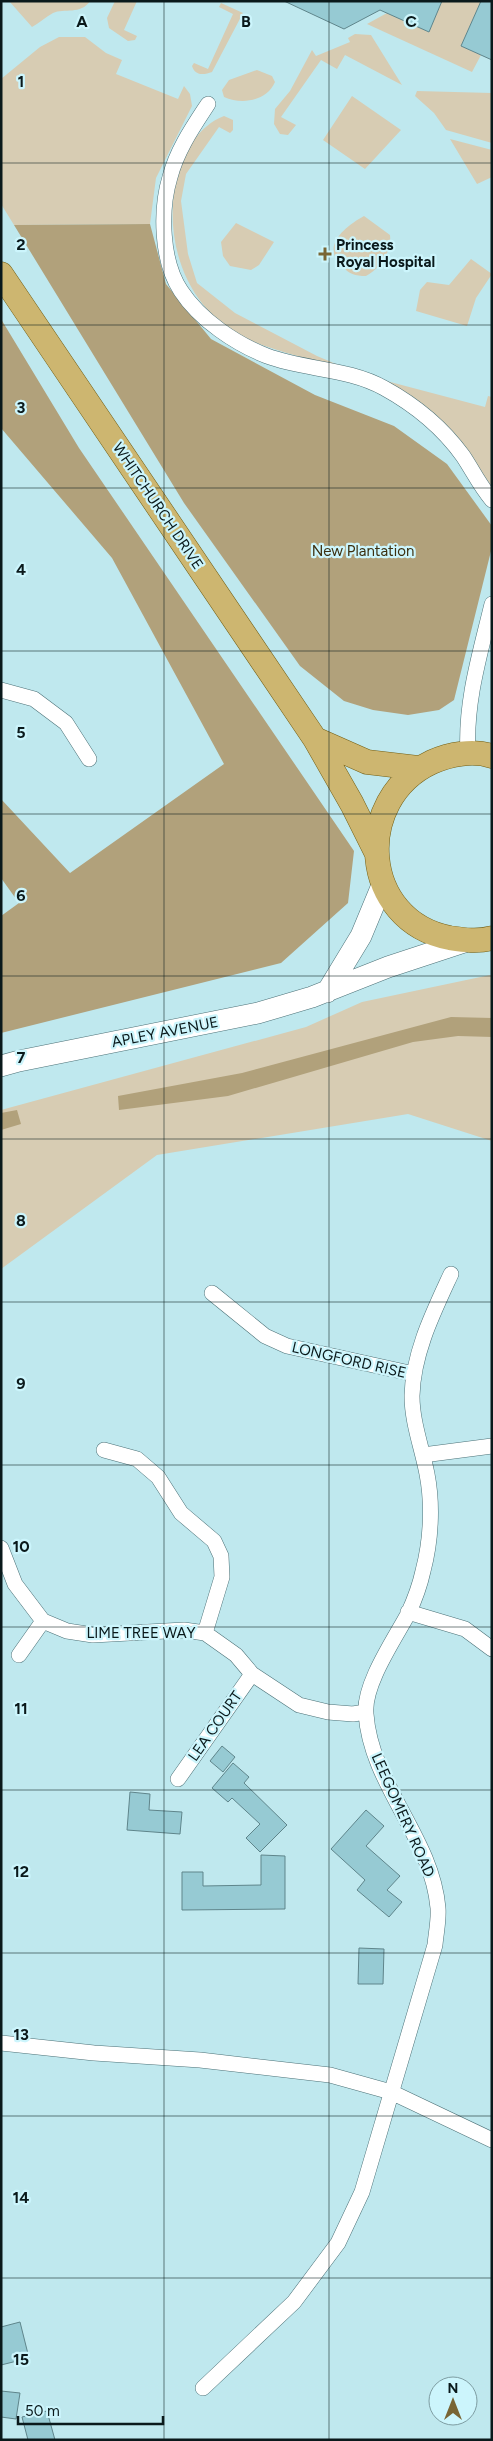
<svg xmlns="http://www.w3.org/2000/svg" width="493" height="2441" viewBox="0 0 493 2441" font-family="Figtree,sans-serif">
  <rect width="100%" height="100%" fill="#bfe8ee"/>
  <!-- green -->
  <path fill="#d7ccb3" d="M 9,1 L 90,1 C 81,15 64,8 53,13 C 46,17 39,23 32,27 Z
    M 115,1 L 137,1 L 124,30 L 137,36 L 135,40 L 128,41 L 109,28 L 107,18 Z
    M 442,1 L 481,1 L 461,46 L 481,55 L 472,72 L 367,24 L 387,13 L 429,32 Z
    M 221,3 L 243,13 L 212,72 C 204,75 195,76 192,66 L 194,63 L 208,69 L 233,14 L 219,7 Z
    M 355,34 L 371,35 L 402,85 L 345,55 L 337,69 L 321,60 L 281,117 L 296,125 L 288,135 L 280,134 L 274,124 L 275,109 L 290,91 L 312,50 L 316,56 L 350,42 L 348,38 Z
    M 59,37 L 85,37 L 106,53 L 122,60 L 116,74 L 178,99 L 184,86 L 190,94 L 192,106 L 156,178 L 150,224 L 14,225 L 1,204 L 1,79 L 40,47 Z
    M 257,70 L 272,76 L 275,82 C 267,101 242,105 224,97 L 222,90 L 229,80 Z
    M 417,91 L 492,93 L 492,143 L 446,130 L 434,113 L 415,96 Z
    M 352,96 L 401,130 L 365,169 L 323,140 Z
    M 224,116 L 233,120 L 233,130 L 230,133 L 219,127 L 186,174 L 181,201 L 188,254 L 197,283 L 235,313 L 317,356 L 360,374 L 485,407 L 488,396 L 492,397 L 492,487 C 477,467 466,443 447,426 C 435,416 416,410 403,403 C 380,392 358,379 335,369 C 307,357 277,352 249,340 C 187,312 163,243 176,180 C 182,154 199,125 224,116 Z
    M 450,139 L 492,150 L 492,177 L 477,184 Z
    M 364,216 L 390,235 C 392,251 381,268 366,276 C 355,276 349,274 342,266 C 320,246 346,226 364,216 Z
    M 236,223 L 274,242 L 259,265 L 251,270 L 230,266 L 223,256 L 221,242 Z
    M 471,259 L 492,274 L 476,298 L 467,326 L 416,311 L 420,290 L 427,282 L 449,285 Z
    M 490,975 L 492,976 L 492,1141 L 408,1114 L 157,1155 L 1,1269 L 1,1110 L 306,1027 L 362,1002 Z"/>
  <!-- forest -->
  <path fill="#b1a17b" d="M 150,224 L 166,284 L 211,339 L 315,395 L 394,426 L 447,464 L 492,526 L 492,547 L 454,700 L 439,710 L 408,715 L 373,710 L 344,701 L 300,666 L 184,503 L 14,225 Z
    M 1,319 L 79,448 L 354,851 L 348,903 L 281,963 L 1,1033 L 1,916 L 19,903 L 1,878 L 1,799 L 70,873 L 224,764 L 112,558 L 1,428 Z
    M 451,1017 L 492,1018 L 492,1037 L 458,1036 L 413,1042 L 228,1096 L 119,1110 L 118,1096 L 242,1073 Z
    M 17,1110 L 21,1124 L 1,1130 L 1,1113 Z"/>
  <!-- building -->
  <path fill="#96cad3" stroke="#5f858b" d="M 284,1 L 442,1 L 429,32 L 380,10 L 344,29 Z
    M 481,1 L 492,1 L 492,60 L 461,46 Z
    M 222,1746 L 235,1757 L 223,1772 L 210,1761 Z
    M 233,1763 L 249,1777 L 244,1783 L 287,1825 L 260,1852 L 246,1838 L 260,1824 L 232,1798 L 228,1802 L 212,1788 Z
    M 130,1792 L 150,1794 L 149,1810 L 182,1812 L 180,1834 L 127,1830 Z
    M 366,1810 L 384,1826 L 366,1846 L 400,1876 L 387,1890 L 402,1902 L 389,1917 L 357,1890 L 365,1880 L 331,1849 Z
    M 261,1855 L 285,1856 L 285,1909 L 182,1910 L 182,1872 L 203,1872 L 203,1886 L 261,1885 Z
    M 359,1948 L 384,1949 L 383,1984 L 358,1984 Z
    M 20,2322 L 29,2358 L 1,2365 L 1,2327 Z
    M 1,2391 L 20,2393 L 16,2419 L 1,2417 Z
    M 47,2411 L 55,2440 L 28,2440 L 22,2417 Z"/>
  <g fill="none" stroke-linecap="round" stroke-linejoin="round">
    <!-- street casing -->
    <g stroke="#4c7177" stroke-width="16">
      <path id="street" d="M 208,104 C 193,127 177,150 170,177 C 160,210 161,261 181,291 C 200,320 236,344 267,356 C 305,370 348,368 384,388 C 415,405 442,427 463,456 C 473,471 480,486 492,500
        M 1,690 L 34,699 L 66,723 L 89,759
        M 468,753 C 465,702 480,654 492,604
        M 212,1293 L 265,1336 L 287,1346 L 414,1374
        M 104,1450 L 137,1459 L 158,1477 L 181,1513 L 214,1541 L 221,1556 L 222,1577 L 205,1633
        M 423,1455 L 492,1446
        M 1,1548 L 15,1584 L 43,1621 L 67,1631 L 93,1635 L 184,1630 L 205,1633 L 236,1655 L 252,1674 L 299,1705 L 328,1712 L 353,1714 L 365,1712
        M 408,1612 L 465,1629 L 492,1649
        M 19,1655 L 43,1621
        M 178,1779 L 252,1674
        M 1,2043 L 94,2053 L 200,2060 L 330,2075 L 391,2092 L 492,2140
        M 203,2388 L 294,2302 L 338,2243 L 362,2192 L 435,1945 C 436,1933 439,1920 438,1908 C 432,1837 371,1785 366,1714 C 363,1685 394,1640 408,1614 C 414,1601 420,1585 423,1571 C 431,1541 433,1505 427,1474 C 422,1448 412,1422 412,1396 C 413,1353 433,1313 451,1274"/>
    </g>
    <!-- secondary casing -->
    <g stroke="#4c7177" stroke-width="22">
      <path id="secondary" d="M 327,992 L 361,936 L 383,883
        M 1,1066 L 19,1061 L 258,1013 L 312,997 L 388,967 L 467,941"/>
    </g>
    <!-- primary casing -->
    <g stroke="#735f14" stroke-width="25">
      <path id="primary" d="M 1,274 L 315,739 L 352,804 L 376,852
        M 315,739 L 367,762 L 418,768
        M 492,756 C 473,750 450,754 432,762 C 352,799 360,921 450,938 C 464,940 478,942 492,938"/>
    </g>
    <!-- street -->
    <use href="#street" stroke="#fff" stroke-width="15"/>
    <!-- secondary -->
    <use href="#secondary" stroke="#fff" stroke-width="21"/>
    <!-- primary -->
    <use href="#primary" stroke="#cdb670" stroke-width="24"/>
  </g>
  <!-- grid -->
  <path fill="none" stroke="#0a191b" stroke-width="1" stroke-opacity="0.55" d="M 164,1 L 164,2440M 329,1 L 329,2440M 1,163 L 492,163M 1,325 L 492,325M 1,488 L 492,488M 1,651 L 492,651M 1,814 L 492,814M 1,976 L 492,976M 1,1139 L 492,1139M 1,1302 L 492,1302M 1,1465 L 492,1465M 1,1627 L 492,1627M 1,1790 L 492,1790M 1,1953 L 492,1953M 1,2116 L 492,2116M 1,2278 L 492,2278"/>
  <!-- markers -->
  <path fill="#796534" stroke="#ccf5fc" stroke-width="2" d="M322.5 246.5h5v5h5v5h-5v5h-5v-5h-5v-5h5z"/>
  <g text-anchor="middle" dominant-baseline="central" stroke-width="4.5" stroke-linejoin="round" paint-order="stroke">
    <!-- poi labels -->
    <g font-size="15" font-weight="bold" fill="#0a191b" stroke="#ccf5fc" text-anchor="start">
      <text x="336" y="245">Princess<tspan x="336" dy="17">Royal Hospital</tspan></text>
    </g>
    <!-- street labels -->
    <g font-size="15" fill="#0a191b" stroke="#ccf5fc">
      <text transform="translate(158 506) rotate(56)">WHITCHURCH DRIVE</text>
      <text transform="translate(165 1032) rotate(-11)">APLEY AVENUE</text>
      <text transform="translate(349 1360) rotate(13)">LONGFORD RISE</text>
      <text x="141" y="1633">LIME TREE WAY</text>
      <text transform="translate(215 1726) rotate(-55)">LEA COURT</text>
      <text transform="translate(403 1815) rotate(66)">LEEGOMERY ROAD</text>
    </g>
    <!-- park labels -->
    <g font-size="15" fill="#3c2f0f" stroke="#ccf5fc">
      <text x="363" y="551">New Plantation</text>
    </g>
  </g>
  <g font-size="16" text-anchor="middle" font-weight="bold" fill="#0a191b" stroke="#ccf5fc" stroke-width="4.5" stroke-linejoin="round" paint-order="stroke">
    <text x="82" y="27">A</text>
    <text x="246" y="27">B</text>
    <text x="411" y="27">C</text>
    <text x="21" y="87">1</text>
    <text x="21" y="250">2</text>
    <text x="21" y="413">3</text>
    <text x="21" y="575">4</text>
    <text x="21" y="738">5</text>
    <text x="21" y="901">6</text>
    <text x="21" y="1063">7</text>
    <text x="21" y="1226">8</text>
    <text x="21" y="1389">9</text>
    <text x="21" y="1552">10</text>
    <text x="21" y="1714">11</text>
    <text x="21" y="1877">12</text>
    <text x="21" y="2040">13</text>
    <text x="21" y="2203">14</text>
    <text x="21" y="2365">15</text>
  </g>
  <!-- border -->
  <rect width="493" height="2441" fill="none" stroke="#0a191b" stroke-width="5"/>
  <!-- north arrow -->
  <g transform="translate(453 2401)"><circle r="24" fill="#ccf5fc" stroke="#7e9da2"/>
  <path d="M0-4L9 19L0 12L-9 19Z" fill="#796534"/>
  <text y="-8" font-size="14" font-weight="bold" text-anchor="middle" fill="#0a191b">N</text>
  </g>
  <!-- scale -->
  <path d="M18 2416v8h145v-8" fill="none" stroke="#0a191b" stroke-width="2.5"/>
  <text x="25" y="2416" font-size="15" fill="#0a191b" stroke="#ccf5fc" stroke-width="4" paint-order="stroke">50 m</text>
</svg>
